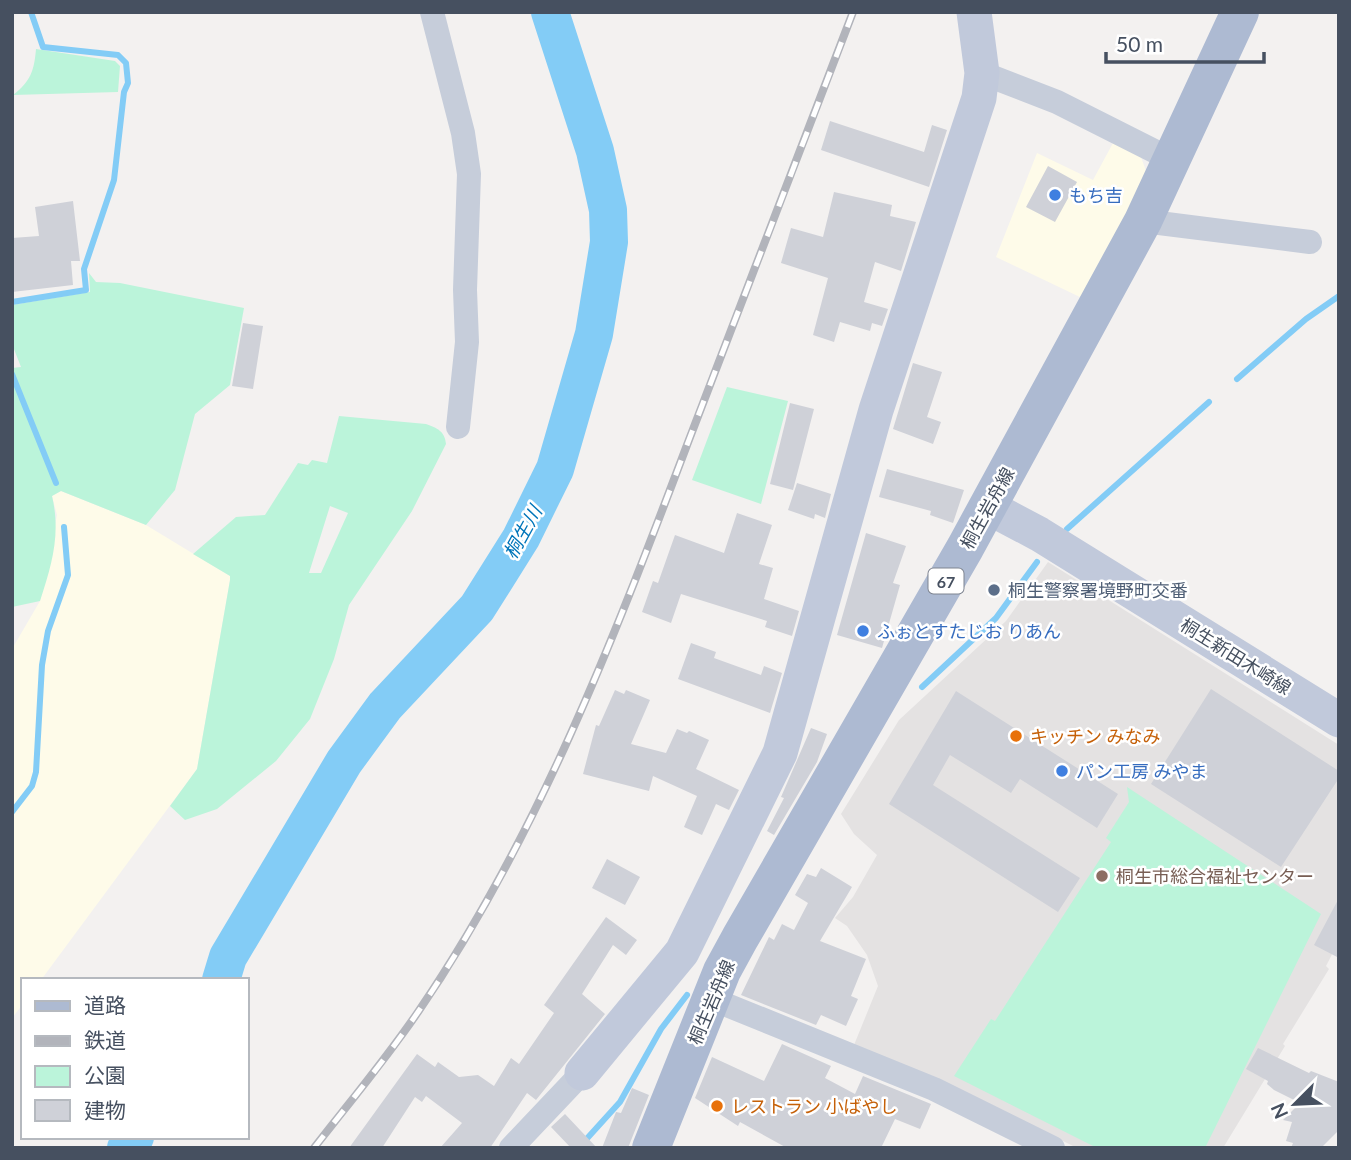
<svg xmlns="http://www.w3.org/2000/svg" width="1351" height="1160" viewBox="0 0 1351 1160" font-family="Lato,'Noto Sans JP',sans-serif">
  <rect width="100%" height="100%" fill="#f3f1f0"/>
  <!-- commercial -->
  <path fill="#fefbe9" d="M 1113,143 L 1141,157 L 1146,171 L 1106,257 L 1082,298 L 996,257 L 1037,153 L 1093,180 Z
    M 61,491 L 146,525 L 230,576 L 230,580 L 197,769 L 41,980 L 23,980 L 23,1004 L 12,1018 L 12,649 L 40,601 L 57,515 L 52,496 Z"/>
  <!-- education -->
  <path fill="#e4e2e2" d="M 1048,562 L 1339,745 L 1339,941 L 1326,966 L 1329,969 L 1283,1044 L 1285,1046 L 1223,1148 L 1077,1148 L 945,1082 L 854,1045 L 878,986 L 867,955 L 847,926 L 835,918 L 853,897 L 877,855 L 854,834 L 841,814 L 899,720 L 1006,621 Z"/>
  <!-- green -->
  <path fill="#bbf4da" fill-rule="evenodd" d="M 36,49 L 115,61 L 120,66 L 118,92 L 13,95 C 31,81 34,71 36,49 Z
    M 89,273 L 96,282 L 120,283 L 244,308 L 230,385 L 195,414 L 175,490 L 146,525 L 61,491 L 52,496 C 61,534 52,564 40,601 L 12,607 L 12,368 L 21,367 L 12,344 L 12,305 L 90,292 Z
    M 727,387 L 788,401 L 761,504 L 692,480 Z
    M 339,416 L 426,424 C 437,428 445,431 446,444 L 412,511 L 349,605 L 334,659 L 310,719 L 276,761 L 217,809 L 185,820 L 170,806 L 197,769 L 230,580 L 230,576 L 193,554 L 236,517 L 265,515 L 298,463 L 308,465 L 312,460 L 327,463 ZM 330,506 L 348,513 L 321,573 L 309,573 Z
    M 1127,787 L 1321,914 L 1205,1148 L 1097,1148 L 954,1076 L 991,1019 L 995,1021 L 1111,842 L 1106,838 L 1129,802 Z"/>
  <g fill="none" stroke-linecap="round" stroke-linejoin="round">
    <!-- stream -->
    <path stroke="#83ccf6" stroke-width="6" d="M 12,302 L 86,290 L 84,269 L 114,180 L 124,92 L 128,83 L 126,63 L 118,55 L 43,47 L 31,12
      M 12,374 L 56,483
      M 1237,379 L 1306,319 L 1339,296
      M 1067,529 L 1209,402
      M 922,687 L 996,618 L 1037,562
      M 12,812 L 32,786 L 36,772 L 42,665 L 48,631 L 68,575 L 64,527
      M 582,1144 L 620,1102 L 661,1029 L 687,995"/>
    <!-- river -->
    <path stroke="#83ccf6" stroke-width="38" d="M 221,980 L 228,957 L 344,762 L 385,706 L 477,608 L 521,538 L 555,469 L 594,334 L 609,242 L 608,210 L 595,151 L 550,12
      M 126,1148 L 135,1137"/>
  </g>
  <!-- building -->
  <path fill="#cfd1d8" d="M 830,121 L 924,152 L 932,125 L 947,130 L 929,187 L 821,150 Z
    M 1048,166 L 1077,182 L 1055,222 L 1026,207 Z
    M 834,192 L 892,205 L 890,216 L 916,222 L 901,271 L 875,262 L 864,302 L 888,309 L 882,326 L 872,323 L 870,331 L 840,322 L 834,342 L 813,335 L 828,278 L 781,263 L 791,228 L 823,237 Z
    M 73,201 L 80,261 L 71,261 L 73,285 L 12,292 L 12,238 L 39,236 L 35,207 Z
    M 243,323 L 263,326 L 253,389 L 232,386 Z
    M 913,363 L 942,372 L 927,417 L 941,422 L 933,444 L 893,429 Z
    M 790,403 L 814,409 L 793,490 L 770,484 Z
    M 887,469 L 964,490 L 953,523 L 930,515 L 931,511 L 879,497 Z
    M 797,483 L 831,494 L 825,518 L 815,514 L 814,519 L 788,510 Z
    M 737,513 L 772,525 L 759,564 L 773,568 L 764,599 L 799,611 L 792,636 L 765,627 L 767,621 L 681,594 L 671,623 L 642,612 L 653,581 L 658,583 L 675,535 L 724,553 Z
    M 866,533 L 906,546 L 893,583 L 900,585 L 882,648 L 837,635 Z
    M 691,643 L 716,652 L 714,658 L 761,675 L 764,666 L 782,673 L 770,713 L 678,679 Z
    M 1211,689 L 1339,771 L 1339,778 L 1281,867 L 1151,784 Z
    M 615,690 L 624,694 L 626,690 L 650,700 L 631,744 L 666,753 L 677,729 L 687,733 L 689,731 L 709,740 L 696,769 L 739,790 L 729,810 L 716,804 L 702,835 L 684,827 L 697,796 L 653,776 L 649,791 L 583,774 L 596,725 L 599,726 Z
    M 956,691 L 1118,794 L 1097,828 L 1020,779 L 1011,793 L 950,755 L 933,785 L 1080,878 L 1058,912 L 889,804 Z
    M 811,728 L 827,734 L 817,762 L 774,835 L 767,831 L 784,798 L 781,797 Z
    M 607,859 L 640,877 L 625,905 L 592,888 Z
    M 821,868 L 852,887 L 820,941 L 866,959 L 851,996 L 858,999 L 846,1026 L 821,1015 L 816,1025 L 741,995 L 769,937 L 774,940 L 782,924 L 794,930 L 808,903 L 795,895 L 807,874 L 816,877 Z
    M 1339,898 L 1339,958 L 1314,945 Z
    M 606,917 L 637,940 L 626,955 L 613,945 L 582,994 L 605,1014 L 536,1100 L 527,1093 L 490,1148 L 440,1148 L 462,1123 L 426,1096 L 422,1102 L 415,1097 L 382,1148 L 349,1148 L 417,1054 L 435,1067 L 438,1062 L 459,1077 L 478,1075 L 494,1086 L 511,1058 L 519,1064 L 554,1013 L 544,1005 Z
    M 782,1044 L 831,1066 L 825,1078 L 855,1094 L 863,1076 L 931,1104 L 920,1129 L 895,1119 L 881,1148 L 787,1148 L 740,1122 L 738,1126 L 695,1098 L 712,1057 L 764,1081 Z
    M 1258,1048 L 1309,1073 L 1311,1071 L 1339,1082 L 1339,1130 L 1321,1148 L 1291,1148 L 1293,1143 L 1286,1141 L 1292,1122 L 1283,1120 L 1300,1103 L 1274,1090 L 1267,1084 L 1268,1081 L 1246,1069 Z
    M 632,1088 L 649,1095 L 628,1148 L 602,1148 L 616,1112 L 621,1113 Z
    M 565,1114 L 597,1148 L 571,1148 L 551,1127 Z"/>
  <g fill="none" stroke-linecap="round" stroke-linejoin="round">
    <!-- street -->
    <path stroke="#c6cdda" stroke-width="24" d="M 432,12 L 463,133 L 469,174 L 465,290 L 467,342 L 458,427
      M 982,73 L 1057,102 L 1172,160
      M 1143,221 L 1310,242
      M 712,999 L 934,1089 L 1053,1148
      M 511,1148 L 582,1073"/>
    <!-- secondary -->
    <path stroke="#c1c9db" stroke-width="35" d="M 988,507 L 1039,534 L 1339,720
      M 582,1073 L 682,952 L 780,753 L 876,410 L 979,98 L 982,73 L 974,12"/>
    <!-- primary -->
    <path stroke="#adbad2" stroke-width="38" d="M 651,1148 L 722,971 L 740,938 L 965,548 L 1143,221 L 1240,12"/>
    <!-- rail casing -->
    <g stroke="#b2b4bb" stroke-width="8">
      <path id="rail" d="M 314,1148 C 349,1103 386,1059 418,1012 C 537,838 613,641 687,445 C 742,301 798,157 853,12"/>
    </g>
    <!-- rail -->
    <use href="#rail" stroke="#fff" stroke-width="5" stroke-dasharray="16" stroke-linecap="butt"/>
  </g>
  <!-- markers -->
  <g fill="#3f7fe0" stroke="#fff" stroke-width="2.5">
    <circle cx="1055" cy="195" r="7"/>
    <circle cx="863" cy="631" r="7"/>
    <circle cx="1062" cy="771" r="7"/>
  </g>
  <circle fill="#5c6f8a" stroke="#fff" stroke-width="2.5" cx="994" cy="590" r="7"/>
  <g fill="#e8710a" stroke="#fff" stroke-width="2.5">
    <circle cx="1016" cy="736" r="7"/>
    <circle cx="717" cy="1106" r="7"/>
  </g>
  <circle fill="#8d6e63" stroke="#fff" stroke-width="2.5" cx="1102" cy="876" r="7"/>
  <g text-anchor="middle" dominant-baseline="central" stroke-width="5" stroke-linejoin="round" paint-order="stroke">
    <!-- shield labels -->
    <rect fill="#fff" stroke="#7e8490" stroke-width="2" x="928.5" y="568.5" width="35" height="25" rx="5"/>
    <g font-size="16" font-weight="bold" fill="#465060">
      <text x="946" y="581">67</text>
    </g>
    <!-- shop labels -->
    <g font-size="18" fill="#366cbe" stroke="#fff" text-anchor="start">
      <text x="1069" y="195">もち吉</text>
      <text x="877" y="631">ふぉとすたじお りあん</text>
      <text x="1076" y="771">パン工房 みやま</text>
    </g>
    <!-- street labels -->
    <g font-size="18" fill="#465060" stroke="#fff">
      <text transform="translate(987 508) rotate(-61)">桐生岩舟線</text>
      <text transform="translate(1236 656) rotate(32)">桐生新田木崎線</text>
      <text transform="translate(711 1002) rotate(-67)">桐生岩舟線</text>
    </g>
    <!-- service labels -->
    <g font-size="18" fill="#4e5e75" stroke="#fff" text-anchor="start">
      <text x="1008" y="590">桐生警察署境野町交番</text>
    </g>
    <!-- food labels -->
    <g font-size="18" fill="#c56008" stroke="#fff" text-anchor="start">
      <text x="1030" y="736">キッチン みなみ</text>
      <text x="731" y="1106">レストラン 小ばやし</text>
    </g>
    <!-- education labels -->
    <g font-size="18" fill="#785e54" stroke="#fff" text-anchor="start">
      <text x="1116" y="876">桐生市総合福祉センター</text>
    </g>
    <!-- water labels -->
    <g font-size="19" font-style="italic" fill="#0075b9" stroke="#fff">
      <text transform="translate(522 532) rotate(-61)">桐生川</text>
    </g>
  </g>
  <!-- border -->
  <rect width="1351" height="1160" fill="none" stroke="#465060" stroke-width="28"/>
  <!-- legend -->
  <rect x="21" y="978" width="228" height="161" fill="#ffffff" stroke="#b5b9bf" stroke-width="2"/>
  <rect x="35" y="1001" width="35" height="10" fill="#adbad2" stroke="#b5b9bf" stroke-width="2"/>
  <text x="84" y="1013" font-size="21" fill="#465060">道路</text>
  <rect x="35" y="1036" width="35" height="10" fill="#b2b4bb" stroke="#b5b9bf" stroke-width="2"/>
  <text x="84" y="1048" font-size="21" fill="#465060">鉄道</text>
  <rect x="35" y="1066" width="35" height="21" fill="#bbf4da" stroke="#b5b9bf" stroke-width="2"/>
  <text x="84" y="1083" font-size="21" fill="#465060">公園</text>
  <rect x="35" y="1100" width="35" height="21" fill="#cfd1d8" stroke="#b5b9bf" stroke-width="2"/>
  <text x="84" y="1118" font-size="21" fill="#465060">建物</text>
  <!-- north arrow -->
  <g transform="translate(1295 1104) rotate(246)" stroke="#ffffff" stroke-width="5" paint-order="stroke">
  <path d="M0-5L12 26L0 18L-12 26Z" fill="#465060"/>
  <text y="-10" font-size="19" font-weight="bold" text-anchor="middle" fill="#465060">N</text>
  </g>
  <!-- scale -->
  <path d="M1106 52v10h158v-10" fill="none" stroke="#465060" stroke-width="3.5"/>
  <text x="1116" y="52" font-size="21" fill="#465060" stroke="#ffffff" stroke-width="5" paint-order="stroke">50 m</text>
</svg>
